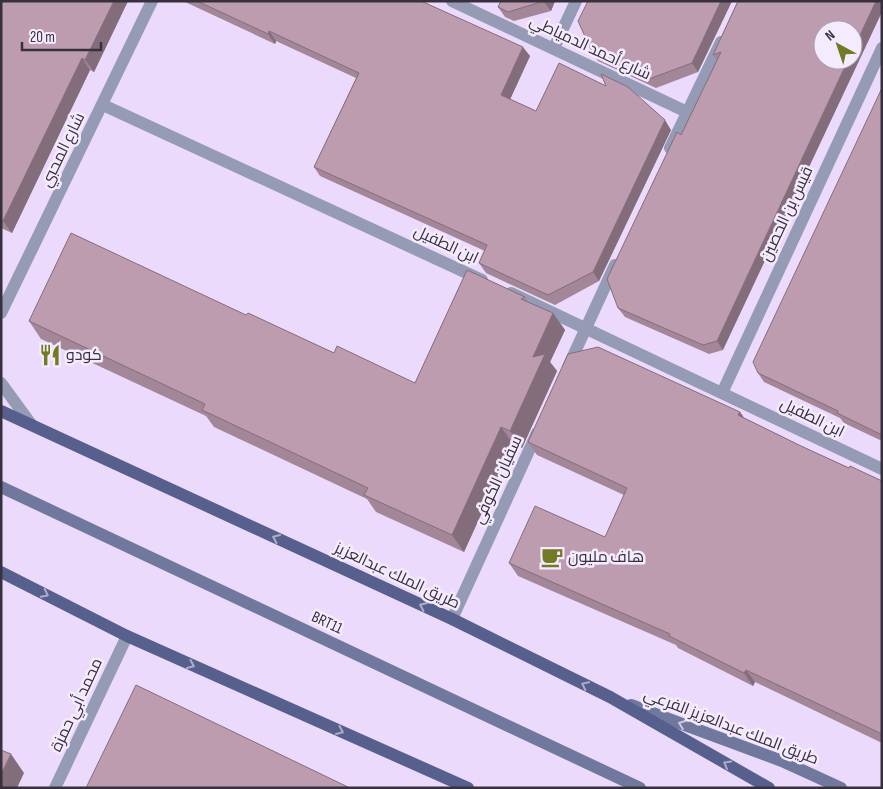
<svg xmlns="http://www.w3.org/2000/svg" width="883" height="789" viewBox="0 0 883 789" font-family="'Sofia Sans Condensed',Cairo,sans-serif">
  <rect width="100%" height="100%" fill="#ebdafb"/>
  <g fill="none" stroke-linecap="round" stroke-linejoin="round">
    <!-- street -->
    <path stroke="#959bb5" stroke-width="12" d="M 452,1 L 687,112
      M 554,48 L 576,1
      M 103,105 L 482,280
      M 670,148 L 721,42
      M 511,293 L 882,469
      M 1,313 L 152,1
      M 568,367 L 615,265
      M 1,383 L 31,424
      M 722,393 L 882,48
      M 452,619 L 537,433
      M 55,788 L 127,636"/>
    <!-- secondary -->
    <path stroke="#71789e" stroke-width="12" d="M 1,487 L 640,788
      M 631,705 L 782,761 L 841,788"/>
    <!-- primary -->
    <path stroke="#575f8d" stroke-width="12" d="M 1,411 L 452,619 L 610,697 L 769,788
      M 1,572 L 127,636 L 468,788"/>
  </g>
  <!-- wall -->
  <path fill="#a38697" d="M 1,1 L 128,1 L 94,72 L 90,70 L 12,233 L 1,228 Z
    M 183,1 L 421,1 L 530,56 L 510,99 L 536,111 L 671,130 L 599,281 L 555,305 L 486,273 L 479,263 L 485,251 L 320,176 L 314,167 L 356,78 L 276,41 L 275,44 Z
    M 501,1 L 555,1 L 551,11 L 514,21 L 505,17 L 498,7 Z
    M 588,1 L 732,1 L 698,72 L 656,88 L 598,61 L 592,52 Z
    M 738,1 L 723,350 L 709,354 L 625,317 L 618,308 L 681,135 L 717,60 L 713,55 Z
    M 882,88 L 882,441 L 844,423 L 840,418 L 764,382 L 758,373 Z
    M 467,270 L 525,297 L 528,302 L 553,313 L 565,330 L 550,362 L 557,371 L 522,448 L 513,444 L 464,552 L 376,512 L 367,499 L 214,427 L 206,416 L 41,339 L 29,321 L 246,315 L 334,353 L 415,383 Z
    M 740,412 L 744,418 L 801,446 L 849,468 L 882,481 L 882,743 L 755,682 L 753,686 L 678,648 L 676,645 L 518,576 L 509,563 L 605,537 L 624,495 L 537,455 L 528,442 Z"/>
  <!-- shaded-wall -->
  <path fill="#846d7b" d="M 114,1 L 128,1 L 94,72 L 85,60 Z
    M 544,1 L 555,1 L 551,11 L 544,2 Z
    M 721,1 L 732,1 L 698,72 L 692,63 Z
    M 876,1 L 882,1 L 882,12 L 723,350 L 717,341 L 848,60 L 853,60 L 853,50 Z
    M 269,31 L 276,41 L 275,44 L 268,34 Z
    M 523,47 L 530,56 L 508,104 L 501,95 Z
    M 82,58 L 90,70 L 12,233 L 3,221 Z
    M 665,120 L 671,130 L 599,281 L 593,272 Z
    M 553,313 L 565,330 L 550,362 L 557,371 L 522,448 L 510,431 L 533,357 Z
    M 740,412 L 749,425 L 738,415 Z
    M 501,427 L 513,444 L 464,552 L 452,535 Z
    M 746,670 L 755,682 L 753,686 L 744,673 Z
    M 11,754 L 24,773 L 17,788 L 1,788 L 1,774 Z"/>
  <!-- building -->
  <path fill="#bd9cb0" stroke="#846d7b" d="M 1,1 L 114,1 L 85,60 L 82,58 L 3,221 L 1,220 Z
    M 197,1 L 421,1 L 523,47 L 501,95 L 536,111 L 559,63 L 606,86 L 601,74 L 628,87 L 665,120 L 593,272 L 548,295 L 479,263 L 487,245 L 314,167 L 359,73 L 269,31 L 268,34 Z
    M 501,1 L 544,1 L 508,12 L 498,7 Z
    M 588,1 L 721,1 L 692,63 L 649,79 L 592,52 L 578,21 Z
    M 738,1 L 876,1 L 853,50 L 853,30 L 823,30 L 823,60 L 848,60 L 717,341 L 703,345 L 618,308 L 607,279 L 677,132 L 681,135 L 721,52 L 713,55 Z
    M 882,88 L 882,435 L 837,413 L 838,411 L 758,373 L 753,362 Z
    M 71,233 L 246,315 L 248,313 L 334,353 L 337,346 L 415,383 L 467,270 L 525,297 L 521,299 L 553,313 L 533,357 L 545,354 L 510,431 L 501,427 L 452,535 L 364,495 L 368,488 L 202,410 L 205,404 L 29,321 Z
    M 598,347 L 740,412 L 738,415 L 801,446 L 849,468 L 850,466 L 882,481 L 882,734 L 746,670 L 744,673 L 669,636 L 670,634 L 509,563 L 535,506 L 605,537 L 627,488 L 528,442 L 568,354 Z
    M 136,685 L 350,788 L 86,788 Z
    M 1,750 L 11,754 L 1,774 Z"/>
  <!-- one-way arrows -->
  <defs><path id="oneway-chevron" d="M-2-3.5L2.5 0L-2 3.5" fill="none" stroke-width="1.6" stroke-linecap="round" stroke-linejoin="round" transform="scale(1.25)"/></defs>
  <g stroke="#aeaccc">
    <use href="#oneway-chevron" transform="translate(276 538) rotate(-155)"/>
    <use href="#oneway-chevron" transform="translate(45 594) rotate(27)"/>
    <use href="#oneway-chevron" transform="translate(423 606) rotate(-155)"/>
    <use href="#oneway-chevron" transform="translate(191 665) rotate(24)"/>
    <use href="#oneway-chevron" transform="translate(585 685) rotate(-154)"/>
    <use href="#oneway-chevron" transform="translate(340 731) rotate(24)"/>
    <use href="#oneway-chevron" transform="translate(727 764) rotate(-150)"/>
  </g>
  <use stroke="#cdc8e2" href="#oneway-chevron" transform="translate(682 724) rotate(-160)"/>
  <!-- icons -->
  <defs>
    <g id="restaurant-bare" transform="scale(1.725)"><path d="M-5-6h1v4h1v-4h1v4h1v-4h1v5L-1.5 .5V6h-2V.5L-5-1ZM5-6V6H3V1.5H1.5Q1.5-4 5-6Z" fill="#727a24" stroke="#f5ebff" stroke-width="2.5" paint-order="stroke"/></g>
    <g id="cafe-bare" transform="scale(1.725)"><path d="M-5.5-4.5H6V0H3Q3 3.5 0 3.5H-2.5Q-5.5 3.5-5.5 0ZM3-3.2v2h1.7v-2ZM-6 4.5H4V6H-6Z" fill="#727a24" stroke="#f5ebff" stroke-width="2.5" paint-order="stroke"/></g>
  </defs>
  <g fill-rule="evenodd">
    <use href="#restaurant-bare" x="50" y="355"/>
    <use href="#cafe-bare" x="552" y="557"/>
  </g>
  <g text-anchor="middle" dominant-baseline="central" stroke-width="5" stroke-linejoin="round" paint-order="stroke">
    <!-- street labels -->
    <g font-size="16" fill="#37303d" stroke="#f5ebff">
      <text transform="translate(590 48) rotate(25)">شارع أحمد الدمياطي</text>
      <text transform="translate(63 150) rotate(-64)">شارع المحبي</text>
      <text transform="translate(787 214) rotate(-65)">قيس بن الحصين</text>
      <text transform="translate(446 245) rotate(25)">ابن الطفيل</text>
      <text transform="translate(812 418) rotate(26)">ابن الطفيل</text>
      <text transform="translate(498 480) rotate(-65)">سفيان الكوفي</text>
      <text transform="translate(397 576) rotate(25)">طريق الملك عبدالعزيز</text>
      <text transform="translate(327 623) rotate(25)">BRT11</text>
      <text transform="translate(77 705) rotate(-65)">محمد أبي حمزة</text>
      <text transform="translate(731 727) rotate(21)">طريق الملك عبدالعزيز الفرعي</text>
    </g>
    <!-- poi labels -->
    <g font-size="16" fill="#37303d" stroke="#f5ebff" text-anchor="start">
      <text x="66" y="355">كودو</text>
      <text x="568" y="557">هاف مليون</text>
    </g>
  </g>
  <!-- border -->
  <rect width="883" height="789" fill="none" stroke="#37303d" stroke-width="5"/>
  <!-- north arrow -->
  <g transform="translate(838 45) rotate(320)"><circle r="24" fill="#f5ebff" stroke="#a9a0b1"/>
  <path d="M0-4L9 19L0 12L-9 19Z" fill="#727a24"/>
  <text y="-8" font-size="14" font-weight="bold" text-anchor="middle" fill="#37303d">N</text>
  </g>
  <!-- scale -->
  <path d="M22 42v8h79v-8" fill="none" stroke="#37303d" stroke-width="2.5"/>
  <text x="30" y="42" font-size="15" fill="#37303d" stroke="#f5ebff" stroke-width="4" paint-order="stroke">20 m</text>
</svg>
